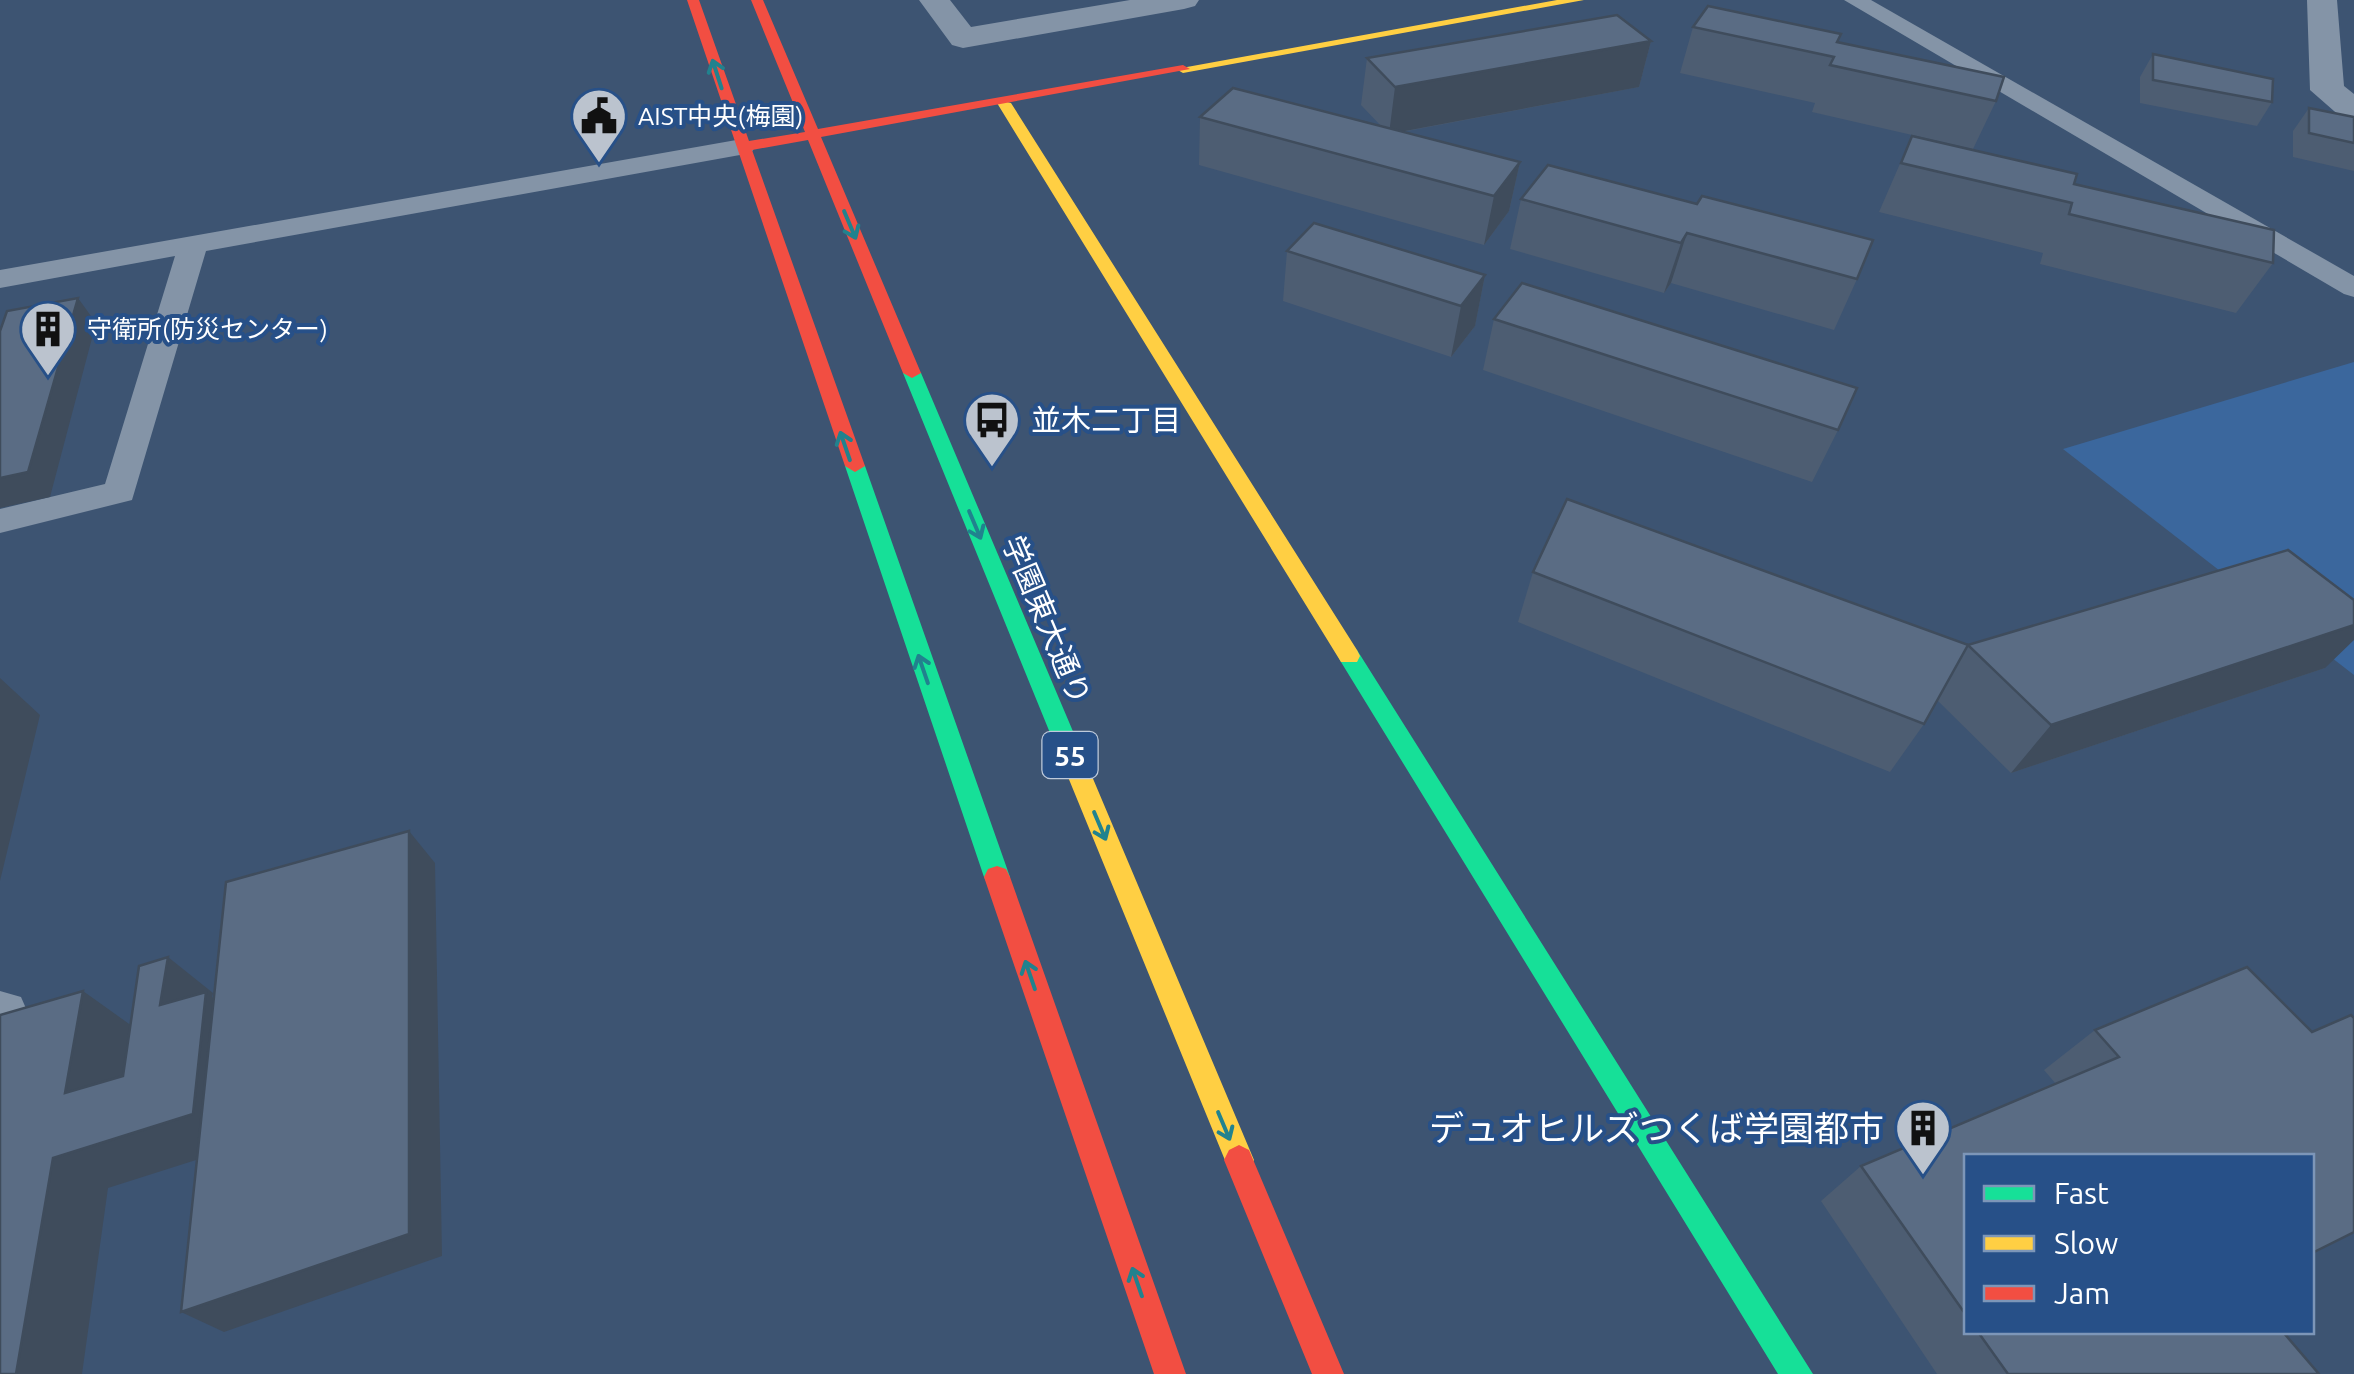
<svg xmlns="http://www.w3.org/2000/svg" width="2354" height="1374" viewBox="0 0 2354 1374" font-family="Ubuntu,'Noto Sans JP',sans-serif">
  <rect width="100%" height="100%" fill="#3d5472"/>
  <!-- green -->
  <path fill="#3b679d" d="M 2354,362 L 2354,675 L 2063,449 Z"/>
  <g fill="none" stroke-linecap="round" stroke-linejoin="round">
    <!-- lane -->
    <path fill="#8494a7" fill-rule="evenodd" d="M 1844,0 L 1871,0 L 2354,276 L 2354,297 L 2344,294 Z
      M 742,139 L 755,147 L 751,153 L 206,251 L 132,500 L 0,533 L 0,509 L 105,484 L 175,256 L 0,288 L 0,270 Z
      M 0,991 L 21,997 L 28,1013 L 21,1029 L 0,1037 Z"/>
    <!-- street -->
    <path fill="#8494a7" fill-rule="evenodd" d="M 919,0 L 950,0 L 971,27 L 1130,0 L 1199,0 L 1195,6 L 1184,9 L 963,48 L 952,45 Z
      M 2307,0 L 2337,0 L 2344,86 L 2354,94 L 2354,121 L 2342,118 L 2310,90 Z"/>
    <!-- fast -->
    <path fill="#16e098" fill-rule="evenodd" d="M 912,368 L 921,373 L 1083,755 L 1079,762 L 1063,762 L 1059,755 L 903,373 Z
      M 855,460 L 865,466 L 1010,877 L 1006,885 L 997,888 L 988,885 L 984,877 L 845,466 Z
      M 1349,648 L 1357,650 L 1813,1374 L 1778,1374 L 1341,662 L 1338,656 Z"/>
    <!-- slow -->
    <path fill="#ffcf43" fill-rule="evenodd" d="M 1557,0 L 1584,0 L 1183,73 L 1176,69 Z
      M 999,100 L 1011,103 L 1357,650 L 1360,656 L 1357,662 L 1341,662 L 997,103 Z
      M 1071,746 L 1079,748 L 1083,755 L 1254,1160 L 1249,1170 L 1239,1175 L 1229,1170 L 1059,755 L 1063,748 Z"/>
    <!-- jam -->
    <path fill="#f24e42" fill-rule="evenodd" d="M 687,0 L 699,0 L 749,141 L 805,132 L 751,0 L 763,0 L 818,129 L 1183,65 L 1190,69 L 821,137 L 921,373 L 912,378 L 903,373 L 808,140 L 752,150 L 865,466 L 855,472 L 845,466 Z
      M 997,866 L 1006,869 L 1010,877 L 1186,1374 L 1154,1374 L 984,877 L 988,869 Z
      M 1239,1145 L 1249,1150 L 1344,1374 L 1312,1374 L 1224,1160 L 1229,1150 Z"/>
  </g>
  <!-- wall -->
  <path fill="#4d5d72" d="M 1693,27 L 1841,34 L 1838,42 L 1996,101 L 1973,149 L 1812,112 L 1815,103 L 1680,73 Z
    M 1651,41 L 1639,87 L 1402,132 L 1520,162 L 1509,211 L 1484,245 L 1199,165 L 1200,117 L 1382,127 L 1361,105 L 1367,58 Z
    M 2153,54 L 2272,102 L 2257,126 L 2140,103 L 2140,77 Z
    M 2309,108 L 2354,117 L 2354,171 L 2293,157 L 2293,131 Z
    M 1912,136 L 2074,184 L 2273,263 L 2236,313 L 2040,264 L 2043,253 L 1879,212 Z
    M 1521,199 L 1697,204 L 1857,279 L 1834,330 L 1671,283 L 1664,293 L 1510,249 Z
    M 1287,251 L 1485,275 L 1475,326 L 1451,357 L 1283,301 Z
    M 1494,319 L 1838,430 L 1812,482 L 1483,370 Z
    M 1533,572 L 1968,645 L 2325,668 L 2011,773 L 1937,700 L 1924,724 L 1890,772 L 1518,622 Z
    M 2354,1018 L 1966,1156 L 1966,1332 L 2283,1332 L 2319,1374 L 1937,1374 L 1821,1201 L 1861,1166 L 2056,1084 L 2044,1070 L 2095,1030 L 2312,1032 Z"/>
  <!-- shaded-wall -->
  <path fill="#3f4c5c" d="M 1651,41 L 1639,87 L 1389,134 L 1395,87 Z
    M 1520,162 L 1509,211 L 1484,245 L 1494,196 Z
    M 1687,233 L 1671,283 L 1664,293 L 1681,243 Z
    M 1485,275 L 1475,326 L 1451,357 L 1461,306 Z
    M 78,298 L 96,323 L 50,497 L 0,508 L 0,478 Z
    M 2354,625 L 2354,640 L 2325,668 L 2011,773 L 2051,725 Z
    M 0,678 L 40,715 L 0,881 Z
    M 409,831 L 435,863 L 442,1256 L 224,1332 L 181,1312 Z
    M 168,957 L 213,993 L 212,997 L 249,1027 L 240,1146 L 108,1188 L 82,1374 L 16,1374 L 53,1158 L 193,1114 L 160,1005 Z
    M 83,991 L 132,1026 L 118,1125 L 65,1093 Z"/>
  <!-- building -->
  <path fill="#5a6c84" stroke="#3f4c5c" stroke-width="2.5" d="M 1708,6 L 1841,34 L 1837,42 L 2004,77 L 1996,101 L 1830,65 L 1834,57 L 1693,27 Z
    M 1617,15 L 1651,41 L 1395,87 L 1367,58 Z
    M 2153,54 L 2273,79 L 2272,102 L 2153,80 Z
    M 1233,88 L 1520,162 L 1494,196 L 1200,117 Z
    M 2309,108 L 2354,117 L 2354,143 L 2309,133 Z
    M 1912,136 L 2077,174 L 2074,184 L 2274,230 L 2273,263 L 2069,214 L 2072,203 L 1901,163 Z
    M 1548,165 L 1697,204 L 1702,196 L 1873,240 L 1857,279 L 1687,233 L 1681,243 L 1521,199 Z
    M 1314,223 L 1485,275 L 1461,306 L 1287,251 Z
    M 1522,283 L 1857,388 L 1838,430 L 1494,319 Z
    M 78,298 L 28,472 L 0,478 L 0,331 L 7,311 Z
    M 1567,499 L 1968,645 L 2288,550 L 2354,600 L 2354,625 L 2051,725 L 1968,645 L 1924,724 L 1533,572 Z
    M 409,831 L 409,1234 L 181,1312 L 226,882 Z
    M 168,957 L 160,1005 L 206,992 L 193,1114 L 53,1158 L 16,1374 L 0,1374 L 0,1015 L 83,991 L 65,1093 L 123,1076 L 139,966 Z
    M 2247,967 L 2312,1032 L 2351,1015 L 2354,1018 L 2354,1232 L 2312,1253 L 2312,1156 L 1966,1156 L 1966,1315 L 1861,1166 L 2119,1057 L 2095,1030 Z
    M 1978,1332 L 2283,1332 L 2319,1374 L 2008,1374 Z"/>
  <!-- one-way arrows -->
  <defs><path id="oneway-shaft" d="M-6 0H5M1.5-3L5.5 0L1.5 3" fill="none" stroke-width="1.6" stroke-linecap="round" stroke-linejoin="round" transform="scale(2.5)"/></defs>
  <g stroke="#21828e">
    <use href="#oneway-shaft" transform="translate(717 74) rotate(-108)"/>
    <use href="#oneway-shaft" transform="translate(850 225) rotate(67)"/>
    <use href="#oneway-shaft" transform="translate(845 446) rotate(-109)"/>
    <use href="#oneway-shaft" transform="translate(975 525) rotate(67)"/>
    <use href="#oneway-shaft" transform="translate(923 669) rotate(-109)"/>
    <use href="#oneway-shaft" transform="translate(1100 826) rotate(67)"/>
    <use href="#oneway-shaft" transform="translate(1030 975) rotate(-109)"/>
    <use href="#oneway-shaft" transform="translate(1224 1126) rotate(67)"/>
    <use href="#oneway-shaft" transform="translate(1137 1282) rotate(-109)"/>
  </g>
  <!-- icons -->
  <defs>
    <g id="civic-pin" transform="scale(2.875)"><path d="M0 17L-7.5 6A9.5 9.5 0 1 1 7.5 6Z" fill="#bbc3ce" stroke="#275088"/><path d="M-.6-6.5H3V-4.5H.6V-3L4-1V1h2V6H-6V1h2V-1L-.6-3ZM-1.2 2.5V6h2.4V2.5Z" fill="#111"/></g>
    <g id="building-pin" transform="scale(2.875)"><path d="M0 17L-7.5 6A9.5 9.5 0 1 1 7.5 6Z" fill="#bbc3ce" stroke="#275088"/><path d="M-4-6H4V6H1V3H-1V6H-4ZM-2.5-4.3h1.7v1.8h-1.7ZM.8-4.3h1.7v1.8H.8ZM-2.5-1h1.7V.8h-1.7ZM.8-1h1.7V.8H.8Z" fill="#111"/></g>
    <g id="bus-pin" transform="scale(2.875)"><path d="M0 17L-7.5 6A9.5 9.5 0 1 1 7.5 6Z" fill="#bbc3ce" stroke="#275088"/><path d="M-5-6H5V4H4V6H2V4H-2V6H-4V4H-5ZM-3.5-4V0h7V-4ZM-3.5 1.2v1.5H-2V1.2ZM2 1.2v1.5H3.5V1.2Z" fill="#111"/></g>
  </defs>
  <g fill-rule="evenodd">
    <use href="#civic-pin" x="599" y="116"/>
    <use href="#building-pin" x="48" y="329"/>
    <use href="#bus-pin" x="992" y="420"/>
    <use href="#building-pin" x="1923" y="1128"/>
  </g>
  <g text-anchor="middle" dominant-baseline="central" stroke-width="8" stroke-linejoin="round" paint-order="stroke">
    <!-- far-poi labels -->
    <g font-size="25" fill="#fff" stroke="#275088" text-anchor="start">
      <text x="638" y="116">AIST中央(梅園)</text>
      <text x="87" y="329">守衛所(防災センター)</text>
    </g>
    <!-- shield labels -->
    <rect fill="#275088" stroke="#becadb" stroke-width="2.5" x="1042.5" y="732" width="55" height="46" rx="8"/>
    <g font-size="28" font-weight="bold" fill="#fff">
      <text x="1070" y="755">55</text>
    </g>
    <!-- poi labels -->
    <g font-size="30" fill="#fff" stroke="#275088" text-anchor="start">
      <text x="1031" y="420">並木二丁目</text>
    </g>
    <!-- street labels -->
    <g font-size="30" fill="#fff" stroke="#275088">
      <text transform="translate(1047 620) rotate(67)">学園東大通り</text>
    </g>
    <!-- near-poi labels -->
    <g font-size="35" fill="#fff" stroke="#275088" text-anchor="end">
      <text x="1884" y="1128">デュオヒルズつくば学園都市</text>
    </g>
  </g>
  <!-- legend -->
  <rect x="1964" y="1154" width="350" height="180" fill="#275088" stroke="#7d96b8" stroke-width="2.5"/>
  <rect x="1984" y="1186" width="50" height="15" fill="#16e098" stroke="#7d96b8" stroke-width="2.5"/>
  <text x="2054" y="1204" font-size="30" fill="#ffffff">Fast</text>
  <rect x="1984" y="1236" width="50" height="15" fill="#ffcf43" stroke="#7d96b8" stroke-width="2.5"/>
  <text x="2054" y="1254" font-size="30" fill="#ffffff">Slow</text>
  <rect x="1984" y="1286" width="50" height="15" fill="#f24e42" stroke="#7d96b8" stroke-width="2.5"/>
  <text x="2054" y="1304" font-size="30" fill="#ffffff">Jam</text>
</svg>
